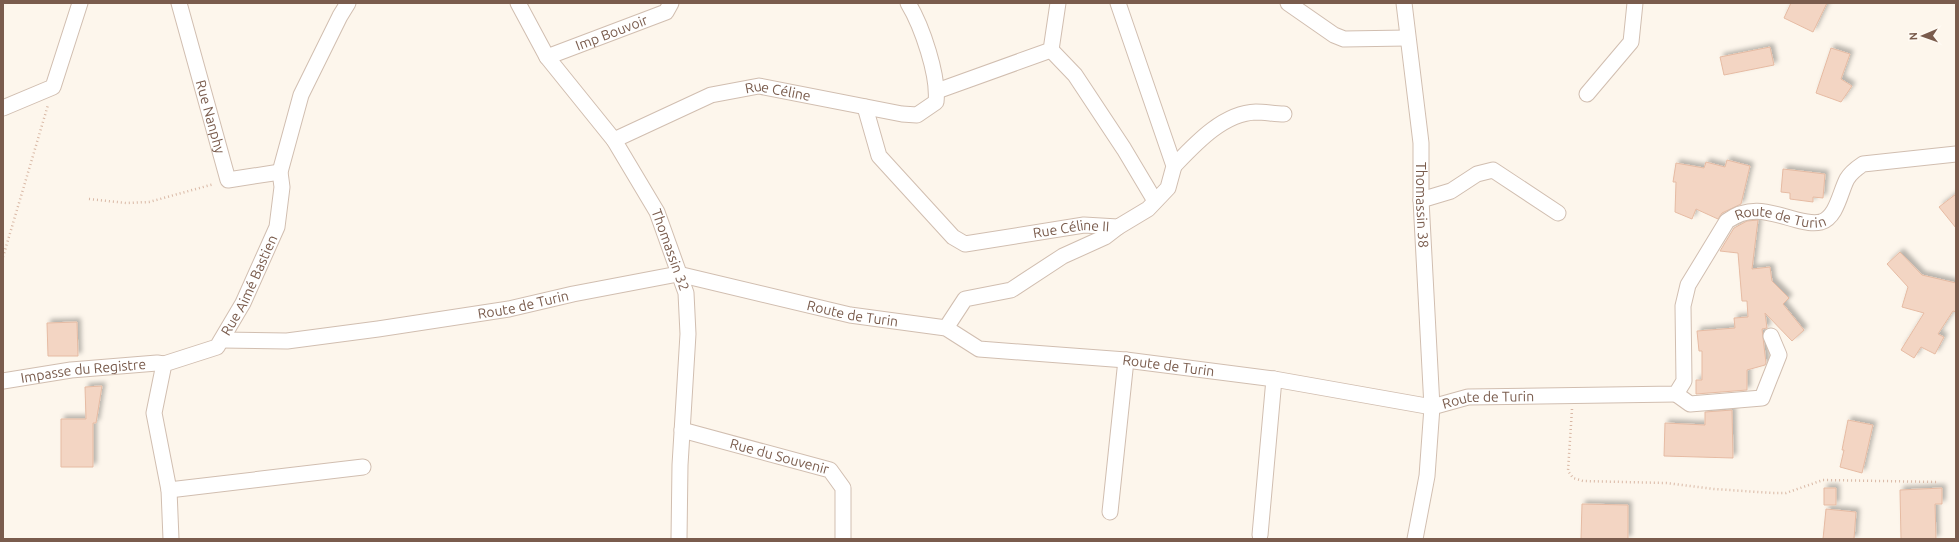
<svg xmlns="http://www.w3.org/2000/svg" width="1959" height="542" viewBox="0 0 1959 542" font-family="Ubuntu,sans-serif">
  <defs>
    <filter id="shadow"><feDropShadow dx="3.5" dy="-3.5" stdDeviation="2" flood-color="#0004"/></filter>
  </defs>
  <rect width="100%" height="100%" fill="#fdf6ec"/>
  <!-- building -->
  <path fill="#f3d5c3" stroke="#e6bba3" filter="url(#shadow)" d="M 1791,3 L 1827,3 L 1813,32 L 1784,18 Z
    M 1770,47 L 1774,65 L 1724,75 L 1720,57 Z
    M 1831,48 L 1850,54 L 1841,79 L 1852,86 L 1841,102 L 1816,93 Z
    M 1727,160 L 1750,166 L 1741,204 L 1722,213 L 1718,219 L 1696,209 L 1692,219 L 1675,212 L 1676,182 L 1673,182 L 1676,163 L 1704,168 L 1706,162 L 1725,167 Z
    M 1783,169 L 1825,174 L 1823,198 L 1813,197 L 1813,202 L 1790,199 L 1790,193 L 1781,192 Z
    M 1956,194 L 1956,228 L 1939,207 Z
    M 1758,220 L 1752,269 L 1770,267 L 1772,281 L 1789,298 L 1783,304 L 1804,330 L 1792,341 L 1765,313 L 1767,328 L 1762,329 L 1766,363 L 1765,365 L 1747,370 L 1747,390 L 1696,394 L 1696,380 L 1702,380 L 1702,351 L 1699,351 L 1697,331 L 1735,328 L 1734,318 L 1748,317 L 1747,301 L 1742,301 L 1738,253 L 1720,251 L 1734,228 L 1747,221 Z
    M 1900,252 L 1922,275 L 1956,283 L 1956,312 L 1953,311 L 1938,334 L 1944,337 L 1935,354 L 1921,347 L 1914,358 L 1901,350 L 1924,313 L 1902,307 L 1908,287 L 1887,264 Z
    M 77,322 L 78,356 L 48,356 L 47,323 Z
    M 102,386 L 96,423 L 93,423 L 93,467 L 61,467 L 61,419 L 86,419 L 85,387 Z
    M 1732,410 L 1733,458 L 1664,456 L 1665,423 L 1705,425 L 1705,412 Z
    M 1848,420 L 1873,425 L 1862,473 L 1840,467 L 1844,450 L 1842,450 Z
    M 1824,488 L 1836,488 L 1836,505 L 1824,505 Z
    M 1942,488 L 1942,504 L 1935,504 L 1936,539 L 1901,539 L 1900,490 Z
    M 1582,504 L 1628,505 L 1628,539 L 1581,539 Z
    M 1826,509 L 1856,512 L 1854,539 L 1823,539 Z"/>
  <g fill="none" stroke-linecap="round" stroke-linejoin="round">
    <!-- minor casing -->
    <g stroke="#d1beb0" stroke-width="17">
      <g id="minor">
        <path id="s1" d="M 179,3 L 228,180 L 280,172"/>
        <path id="s2" d="M 518,3 L 547,57 L 614,140 L 657,212 L 686,293 L 688,334 L 680,465 L 679,539"/>
        <path d="M 1288,3 L 1334,35 L 1344,39 L 1407,38"/>
        <path id="s3" d="M 1404,3 L 1421,143 L 1421,200 L 1432,407 L 1427,476 L 1415,539"/>
        <path d="M 1051,50 L 1075,75 L 1124,149 L 1155,201"/>
        <path id="s4" d="M 547,57 L 666,12 L 671,3"/>
        <path d="M 937,91 L 1051,50 L 1058,3"/>
        <path d="M 1587,94 L 1631,42 L 1635,3"/>
        <path id="s5" d="M 865,107 L 879,156 L 953,237 L 965,244 L 1084,225 L 1118,227 L 1148,209 L 1168,188 L 1174,166 L 1118,3"/>
        <path d="M 3,108 L 53,87 L 80,3"/>
        <path id="s6" d="M 614,140 L 711,95 L 759,86 L 902,114 L 917,115 L 936,102 C 939,76 922,26 908,3"/>
        <path d="M 1174,166 C 1195,144 1223,113 1256,112 C 1265,112 1275,114 1284,114"/>
        <path d="M 1421,200 L 1451,191 L 1477,174 L 1493,170 L 1558,213"/>
        <path d="M 946,328 L 965,299 L 1011,290 L 1063,256 L 1105,237 L 1118,227"/>
        <path id="s7" d="M 222,340 L 287,341 L 378,329 L 509,309 L 573,294 L 678,274 L 850,315 L 946,328 L 979,349 L 1126,360 L 1274,379 L 1432,407 L 1468,397 L 1676,394 L 1684,381 L 1683,306 L 1688,285 L 1727,221 C 1751,204 1771,213 1797,220 C 1805,222 1813,224 1821,222 C 1837,217 1840,192 1847,179 C 1851,172 1857,168 1863,164 L 1956,154"/>
        <path id="s8" d="M 3,381 L 71,370 L 157,363 L 164,364"/>
        <path d="M 1676,394 L 1690,404 L 1762,398 L 1779,355 L 1771,336"/>
        <path id="s9" d="M 682,430 L 830,470 L 843,488 L 843,539"/>
        <path d="M 169,490 L 363,467"/>
        <path d="M 1110,512 L 1126,360"/>
        <path d="M 1260,535 L 1274,379"/>
        <path id="s10" d="M 171,539 L 169,490 L 154,413 L 164,364 L 217,347 L 243,303 L 277,227 L 282,187 L 280,172 L 301,95 L 340,16 L 348,3"/>
      </g>
    </g>
    <!-- path -->
    <path stroke="#d9b8a5" stroke-width="2.5" stroke-dasharray="1 3" stroke-linecap="butt" d="M 89,199 L 126,203 L 149,202 L 214,184
      M 3,257 L 48,105
      M 1572,409 L 1568,471 L 1573,478 L 1583,481 L 1666,483 L 1714,489 L 1773,493 L 1786,493 L 1823,480 L 1939,482"/>
    <!-- minor -->
    <use href="#minor" stroke="#fff" stroke-width="15"/>
  </g>
  <g text-anchor="middle" dominant-baseline="central" stroke-width="3" stroke-linejoin="round" paint-order="stroke">
    <!-- street labels -->
    <g font-size="14" fill="#7a5c4d" stroke="#fffaf3">
      <text stroke="none"><textPath href="#s4" startOffset="69">Imp Bouvoir</textPath></text>
      <text stroke="none"><textPath href="#s6" startOffset="175">Rue Céline</textPath></text>
      <text stroke="none"><textPath href="#s1" startOffset="118">Rue Nanphy</textPath></text>
      <text stroke="none"><textPath href="#s3" startOffset="203">Thomassin 38</textPath></text>
      <text stroke="none"><textPath href="#s7" startOffset="1720">Route de Turin</textPath></text>
      <text stroke="none"><textPath href="#s5" startOffset="282">Rue Céline II</textPath></text>
      <text stroke="none"><textPath href="#s2" startOffset="292">Thomassin 32</textPath></text>
      <text stroke="none"><textPath href="#s10" startOffset="303">Rue Aimé Bastien</textPath></text>
      <text stroke="none"><textPath href="#s7" startOffset="304">Route de Turin</textPath></text>
      <text stroke="none"><textPath href="#s7" startOffset="641">Route de Turin</textPath></text>
      <text stroke="none"><textPath href="#s7" startOffset="965">Route de Turin</textPath></text>
      <text stroke="none"><textPath href="#s8" startOffset="81">Impasse du Registre</textPath></text>
      <text stroke="none"><textPath href="#s7" startOffset="1289">Route de Turin</textPath></text>
      <text stroke="none"><textPath href="#s9" startOffset="101">Rue du Souvenir</textPath></text>
    </g>
  </g>
  <!-- border -->
  <rect width="1959" height="542" fill="none" stroke="#7a5c4d" stroke-width="8"/>
  <!-- north arrow -->
  <g transform="translate(1923 36) rotate(268)" stroke="#fffaf3" stroke-width="3" paint-order="stroke">
  <path d="M0-3L7 15L0 10L-7 15Z" fill="#7a5c4d"/>
  <text y="-6" font-size="11" font-weight="bold" text-anchor="middle" fill="#7a5c4d">N</text>
  </g>
</svg>
